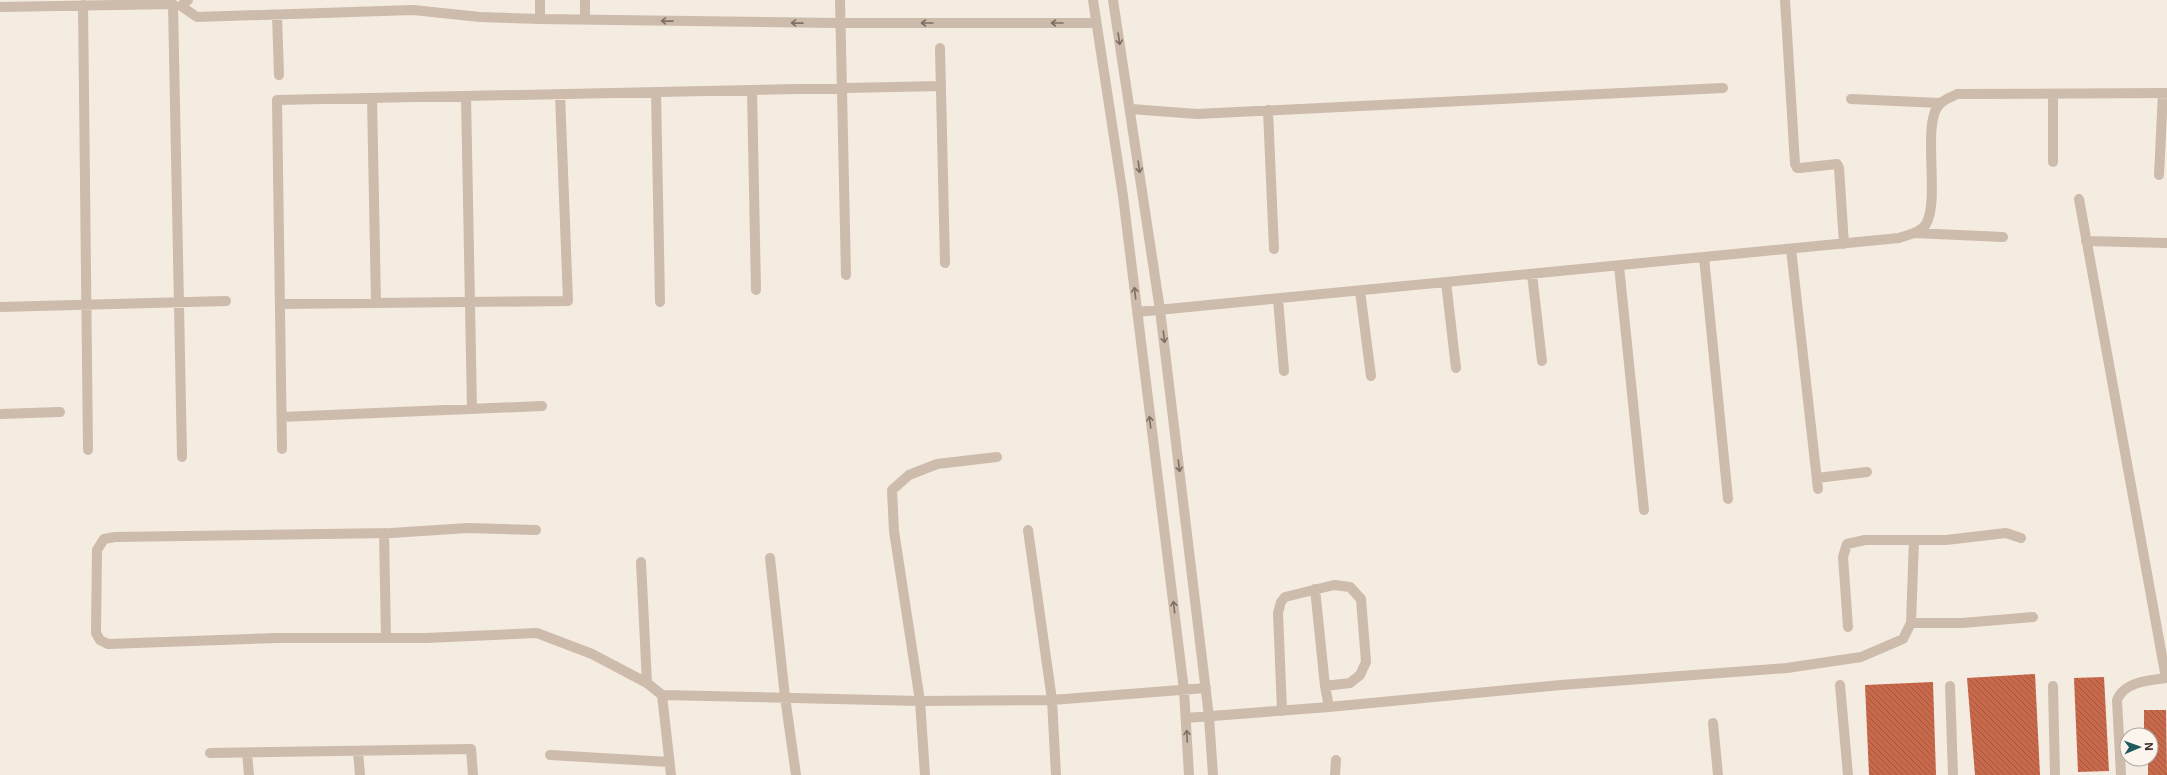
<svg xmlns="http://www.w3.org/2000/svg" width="2167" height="775" viewBox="0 0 2167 775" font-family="Inter,sans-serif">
  <defs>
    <pattern id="building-back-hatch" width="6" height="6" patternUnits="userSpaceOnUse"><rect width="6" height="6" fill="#c8694b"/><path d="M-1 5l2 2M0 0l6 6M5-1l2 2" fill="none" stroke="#a4573f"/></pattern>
  </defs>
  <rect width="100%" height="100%" fill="#f4ebe1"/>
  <!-- building -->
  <path fill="url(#building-back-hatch)" d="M 2035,674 L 2040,775 L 1975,775 L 1967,678 Z
    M 2104,677 L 2109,771 L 2078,772 L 2074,678 Z
    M 1933,682 L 1936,775 L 1869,775 L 1865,685 Z
    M 2144,710 L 2166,710 L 2167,775 L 2148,775 L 2148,759 L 2151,759 L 2151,735 L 2144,735 Z"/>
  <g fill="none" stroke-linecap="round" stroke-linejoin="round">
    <!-- minor -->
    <path stroke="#cdbbac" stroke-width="10" d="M 188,0 L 181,6 L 197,17 L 413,10 L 480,17 L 540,19 L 838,23 L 1096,23
      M 585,0 L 585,20
      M 840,0 L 846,275
      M 1093,0 L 1123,196 L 1184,690 L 1189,775
      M 1113,0 L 1160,310 L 1209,717 L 1213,775
      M 1785,0 L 1795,164 L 1797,168 L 1800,168 L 1837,164 L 1839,168 L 1844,244
      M 83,5 L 88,450
      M 0,7 L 173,4 L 182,457
      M 277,15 L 279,75
      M 540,19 L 540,0
      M 940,48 L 945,263
      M 752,90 L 756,290
      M 656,92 L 660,302
      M 2053,94 L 2053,162
      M 466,96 L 472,409
      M 372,98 L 376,303
      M 1851,99 L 1940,103
      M 1131,109 L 1197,114 L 1723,88
      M 1268,110 L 1274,249
      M 2159,175 L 2163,93
      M 2079,199 L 2166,678
      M 1914,233 L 2003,237
      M 2086,241 L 2167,243
      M 1791,249 L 1818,489
      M 1704,257 L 1728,499
      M 1619,266 L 1644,510
      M 1532,274 L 1542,361
      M 1446,282 L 1456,368
      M 1360,291 L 1371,376
      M 1278,299 L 1284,371
      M 280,304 L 568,301 L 560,94
      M 0,307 L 226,301
      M 1137,312 L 1899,238 C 1908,235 1922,232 1926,224 C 1941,199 1920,119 1941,103 C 1945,99 1952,97 1957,94 L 2167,93
      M 0,414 L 60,412
      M 282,417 L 542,406
      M 282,449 L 277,100 L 941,86
      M 1817,478 L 1867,472
      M 536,530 L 468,528 L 391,533 L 115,537 L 104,539 L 97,550 L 96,633 L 100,640 L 108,644 L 278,638 L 426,638 L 537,633 L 592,654 L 647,683 L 662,695 L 920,701 L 1052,700 L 1206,688
      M 1028,530 L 1052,700 L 1056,775
      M 384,533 L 386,638
      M 770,558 L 785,697 L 796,775
      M 641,562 L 647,683
      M 1911,623 L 1962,623 L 2033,617
      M 1848,627 L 1843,557 L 1847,544 L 1865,540 L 1946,540 L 2006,533 L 2021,538
      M 1840,685 L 1848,775
      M 1325,686 L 1329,707
      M 1950,686 L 1953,775
      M 2053,686 L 2055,775
      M 662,695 L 671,775
      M 1282,711 L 1278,613 L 1281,602 L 1285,597 L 1334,585 L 1350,587 L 1361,599 L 1366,662 L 1360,675 L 1350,683 L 1325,686 L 1315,589
      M 1186,718 L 1329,707 L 1561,685 L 1787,668 L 1861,657 L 1903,639 L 1911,623 L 1914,540
      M 1713,723 L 1718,775
      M 358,751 L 360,775
      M 210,753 L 471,749 L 473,775
      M 247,753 L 249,775
      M 550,755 L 669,762
      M 925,775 L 920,701 L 894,531 L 892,490 L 909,475 L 937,464 L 997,457
      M 1335,775 L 1336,760
      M 2121,775 L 2117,700 C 2124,682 2149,680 2167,678"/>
  </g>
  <!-- one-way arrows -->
  <defs><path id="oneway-shaft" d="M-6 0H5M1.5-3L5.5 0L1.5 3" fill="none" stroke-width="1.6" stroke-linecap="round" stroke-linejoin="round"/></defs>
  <g stroke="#7d6f65">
    <use href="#oneway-shaft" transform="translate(667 21) rotate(-179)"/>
    <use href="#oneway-shaft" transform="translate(797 23) rotate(-179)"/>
    <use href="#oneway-shaft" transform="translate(927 23) rotate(180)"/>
    <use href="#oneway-shaft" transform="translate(1057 23) rotate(180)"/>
    <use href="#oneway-shaft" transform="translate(1119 39) rotate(81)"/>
    <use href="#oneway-shaft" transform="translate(1139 167) rotate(82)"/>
    <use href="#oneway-shaft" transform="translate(1135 293) rotate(-97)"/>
    <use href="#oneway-shaft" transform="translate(1164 337) rotate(83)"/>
    <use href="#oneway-shaft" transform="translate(1150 422) rotate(-97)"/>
    <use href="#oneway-shaft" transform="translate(1179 466) rotate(83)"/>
    <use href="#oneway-shaft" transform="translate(1174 607) rotate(-97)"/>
    <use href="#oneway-shaft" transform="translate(1187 736) rotate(-93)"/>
  </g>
  <!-- north arrow -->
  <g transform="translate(2139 747) rotate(88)"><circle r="19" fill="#fbf5ee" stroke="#aea6a0"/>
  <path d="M0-3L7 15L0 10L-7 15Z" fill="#1f5a5e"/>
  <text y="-6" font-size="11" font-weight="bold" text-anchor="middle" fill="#3b302b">N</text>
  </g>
</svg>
